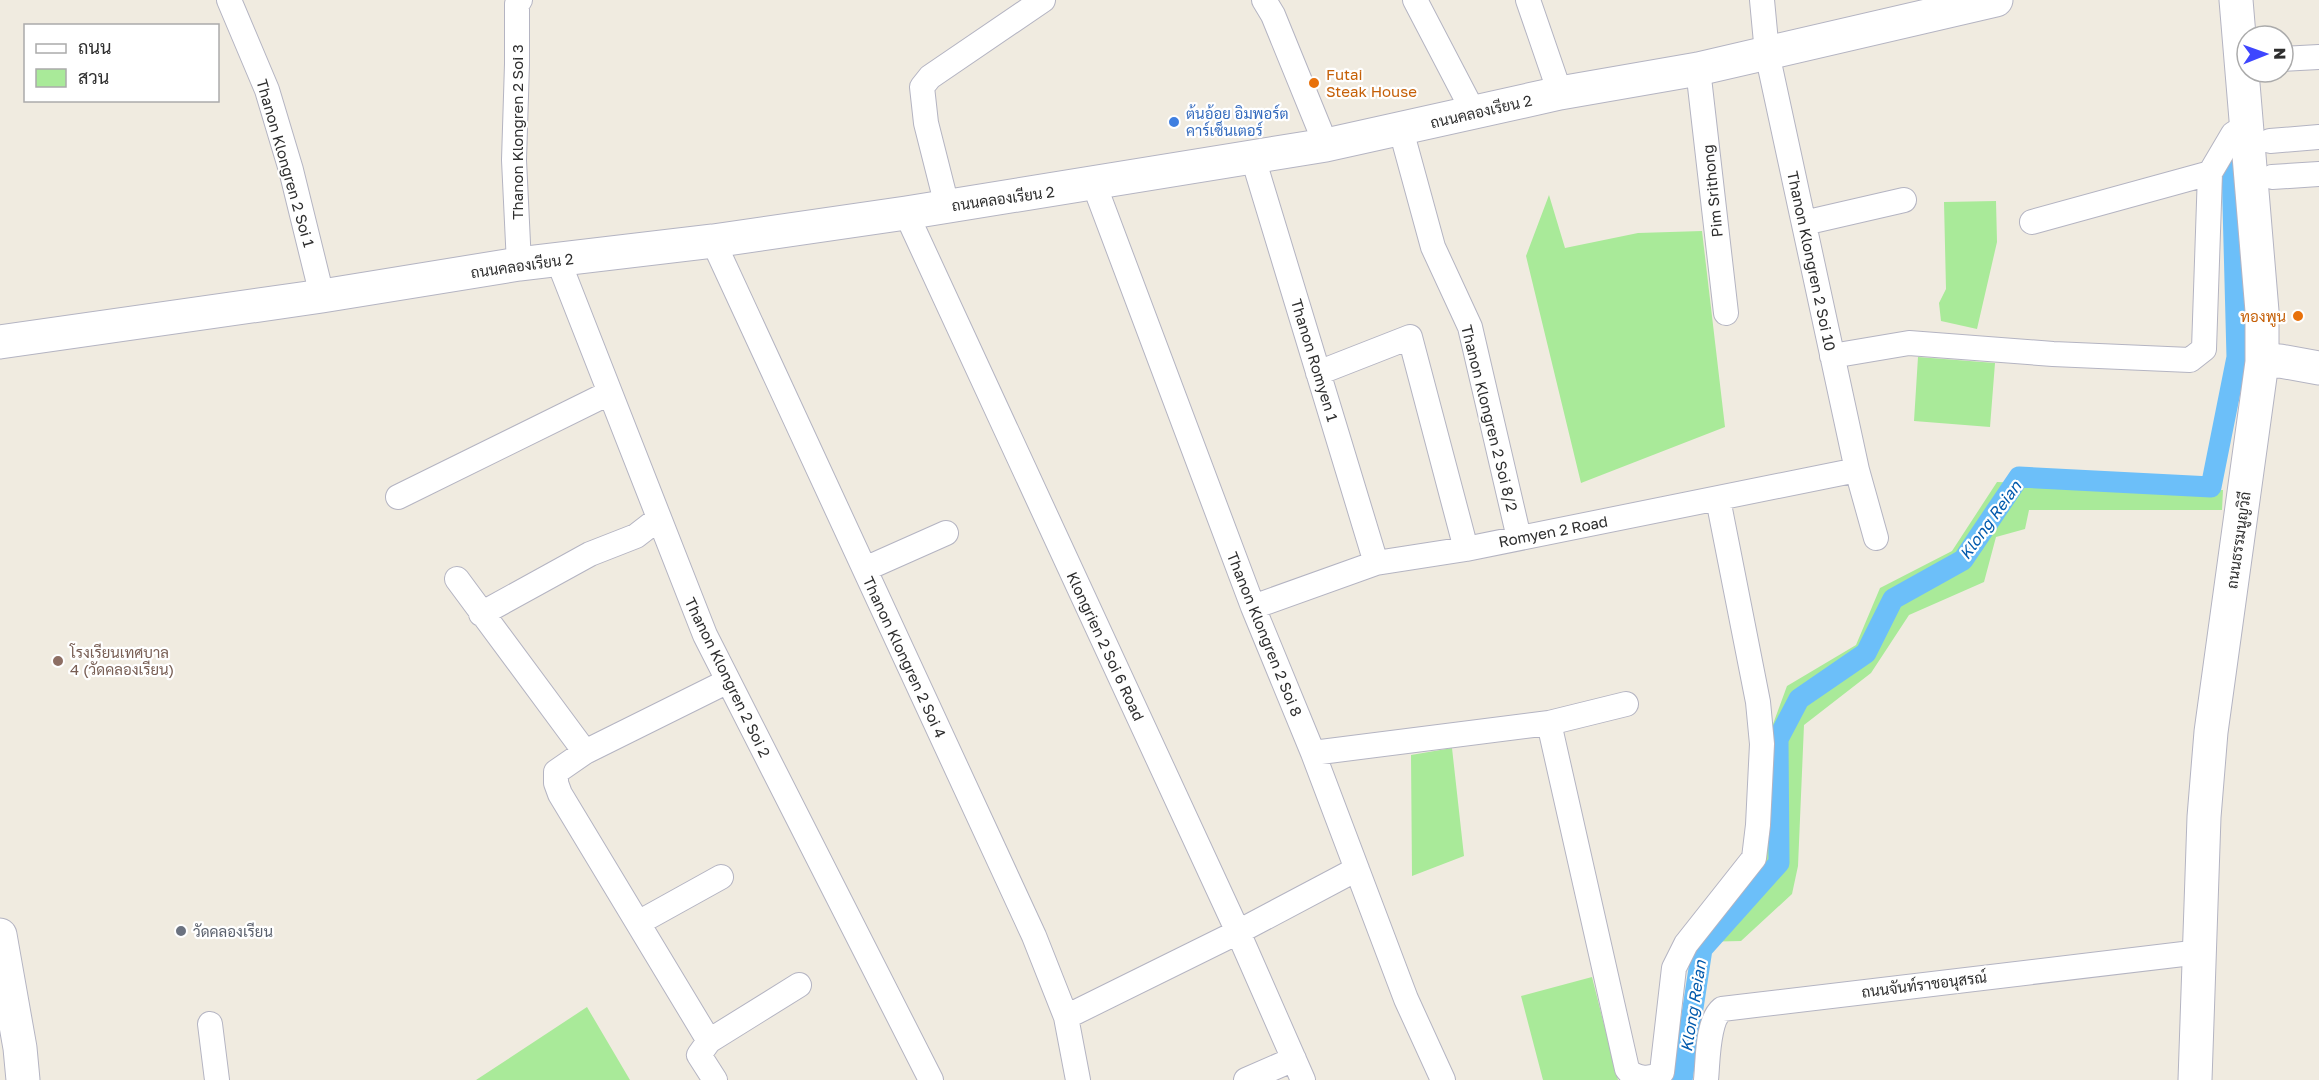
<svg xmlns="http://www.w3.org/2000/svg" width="2319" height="1080" viewBox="0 0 2319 1080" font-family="'Golos Text',Sarabun,sans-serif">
  <rect width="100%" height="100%" fill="#f0ebe0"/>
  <!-- green -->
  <path fill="#a9ea99" d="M 1549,195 L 1565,248 L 1638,233 L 1702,231 L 1725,427 L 1581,483 L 1526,256 Z
    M 1996,201 L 1997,242 L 1977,329 L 1941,321 L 1939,303 L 1946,289 L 1944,202 Z
    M 1918,357 L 1995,363 L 1990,427 L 1914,421 Z
    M 1997,482 L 2223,490 L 2222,510 L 2029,510 L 2025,529 L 1996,537 L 1984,582 L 1909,615 L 1871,673 L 1804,725 L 1798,866 L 1792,894 L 1741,941 L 1697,942 L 1766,860 L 1769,735 L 1787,686 L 1856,645 L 1880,588 L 1952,551 Z
    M 1452,748 L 1464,856 L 1412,876 L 1411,755 Z
    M 1592,977 L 1618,1080 L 1543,1080 L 1521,996 Z
    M 587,1007 L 630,1080 L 476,1080 Z"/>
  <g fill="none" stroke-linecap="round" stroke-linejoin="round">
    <!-- canal -->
    <path stroke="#6cbff9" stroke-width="21" d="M 1682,1080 L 1702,949 L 1779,863 L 1778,739 L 1799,699 L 1866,653 L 1893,599 L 1963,560 L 2019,477 L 2211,487 L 2237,357 L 2232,167 L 2238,156 L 2254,153"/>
    <!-- street casing -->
    <g stroke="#b4b4c2" stroke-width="26">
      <path id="street" d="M 229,0 L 267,90 L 291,170 L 322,296
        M 1264,0 L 1273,15 L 1326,145
        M 1415,0 L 1474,113
        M 1528,0 L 1560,93
        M 1762,0 L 1767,53 L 1857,470 L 1876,538
        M 2283,59 L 2319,57
        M 1698,69 L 1726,313
        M 1401,130 L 1433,247 L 1470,327 L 1519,538
        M 2270,141 L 2319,137
        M 1253,158 L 1376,563
        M 2272,177 L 2319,174
        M 1094,184 L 1253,607 L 1313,753 L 1406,999 L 1443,1080
        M 947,206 L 926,123 L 922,87 L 930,77 L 1043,0
        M 906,213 L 1238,932 L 1303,1080
        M 2032,222 L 2210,173
        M 1804,223 L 1904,200
        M 713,241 L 1034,936 L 1066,1017 L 1078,1080
        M 558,260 L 705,635 L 931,1080
        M 519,264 L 514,160 L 517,64 L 517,4 L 520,0
        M 1832,356 L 1909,343 L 2053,354 L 2190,360 L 2204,349 L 2210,173 L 2233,134 L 2246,126
        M 1318,373 L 1410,337 L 1466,549
        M 398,497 L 609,393
        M 865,569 L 946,533
        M 457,579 L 585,752
        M 1253,607 L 1376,563 L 1466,549 L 1857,470
        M 481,614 L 590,554 L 636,536 L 658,519
        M 1549,723 L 1626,704
        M 1313,753 L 1549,723 L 1627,1069 C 1635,1080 1653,1080 1662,1072 L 1674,968 L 1686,944 L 1754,858 L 1758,825 L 1762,744 L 1758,702 L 1718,499
        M 638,923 L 721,877
        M 1066,1017 L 1238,932 L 1357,869
        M 210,1024 L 217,1080
        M 709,1041 L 799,985
        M 715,1080 L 699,1055 L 709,1041 L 560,794 L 556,783 L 556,772 L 585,752 L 728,681
        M 1246,1080 L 1294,1059
        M 1706,1080 C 1708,1061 1707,1021 1722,1009 L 2200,952"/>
    </g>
    <!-- secondary casing -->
    <g stroke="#b4b4c2" stroke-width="35">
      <path id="secondary" d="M 0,342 L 322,296 L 519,264 L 713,241 L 906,213 L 1326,145 L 1560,93 L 1698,69 L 1996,0
        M 2262,362 L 2280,361 L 2319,368
        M 0,935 L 20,1048 L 23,1080
        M 2195,1080 L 2204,817 L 2211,732 L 2262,362 L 2262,311 L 2236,0"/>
    </g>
    <!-- street -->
    <use href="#street" stroke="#fff" stroke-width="24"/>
    <!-- secondary -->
    <use href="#secondary" stroke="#fff" stroke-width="33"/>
  </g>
  <!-- markers -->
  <g fill="#e8710a" stroke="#fff" stroke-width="2">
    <circle cx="1314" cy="83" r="6"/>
    <circle cx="2298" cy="316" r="6"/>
  </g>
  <circle fill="#3f7fe0" stroke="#fff" stroke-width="2" cx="1174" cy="122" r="6"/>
  <circle fill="#8d6e63" stroke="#fff" stroke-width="2" cx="58" cy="661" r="6"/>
  <circle fill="#6b7280" stroke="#fff" stroke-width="2" cx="181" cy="931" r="6"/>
  <g text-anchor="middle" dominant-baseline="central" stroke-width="4.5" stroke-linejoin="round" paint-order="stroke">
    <!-- food labels -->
    <g font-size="15" fill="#c56008" stroke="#fff" text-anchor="start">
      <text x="1326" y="74">Futai<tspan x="1326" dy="17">Steak House</tspan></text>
      <text x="2286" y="316" text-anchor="end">ทองพูน</text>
    </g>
    <!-- street labels -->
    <g font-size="15" fill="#2e2e2e" stroke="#fff">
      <text transform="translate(1481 111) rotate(-13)">ถนนคลองเรียน 2</text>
      <text transform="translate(517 132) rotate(-90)">Thanon Klongren 2 Soi 3</text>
      <text transform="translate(286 163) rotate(74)">Thanon Klongren 2 Soi 1</text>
      <text transform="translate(1712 191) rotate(-96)">Pim Srithong</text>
      <text transform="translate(1003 198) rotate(-8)">ถนนคลองเรียน 2</text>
      <text transform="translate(1812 261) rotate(78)">Thanon Klongren 2 Soi 10</text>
      <text transform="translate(522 265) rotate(-8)">ถนนคลองเรียน 2</text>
      <text transform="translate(1315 360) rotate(73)">Thanon Romyen 1</text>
      <text transform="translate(1490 418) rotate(76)">Thanon Klongren 2 Soi 8/2</text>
      <text transform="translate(1553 531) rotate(-11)">Romyen 2 Road</text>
      <text transform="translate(2238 540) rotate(-82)">ถนนธรรมนูญวิถี</text>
      <text transform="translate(1265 634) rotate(68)">Thanon Klongren 2 Soi 8</text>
      <text transform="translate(1106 646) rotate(65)">Klongrien 2 Soi 6 Road</text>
      <text transform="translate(905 657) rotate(65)">Thanon Klongren 2 Soi 4</text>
      <text transform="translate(728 677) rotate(64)">Thanon Klongren 2 Soi 2</text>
      <text transform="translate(1924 984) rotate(-7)">ถนนจันท์ราชอนุสรณ์</text>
    </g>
    <!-- shop labels -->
    <g font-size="15" fill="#366cbe" stroke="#fff" text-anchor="start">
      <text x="1186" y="113">ต้นอ้อย อิมพอร์ต<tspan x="1186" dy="17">คาร์เซ็นเตอร์</tspan></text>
    </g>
    <!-- education labels -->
    <g font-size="15" fill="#785e54" stroke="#fff" text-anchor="start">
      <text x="70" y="652">โรงเรียนเทศบาล<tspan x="70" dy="17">4 (วัดคลองเรียน)</tspan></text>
    </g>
    <!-- worship labels -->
    <g font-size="15" fill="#5b616d" stroke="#fff" text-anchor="start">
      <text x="193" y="931">วัดคลองเรียน</text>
    </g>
    <!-- water labels -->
    <g font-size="16" font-style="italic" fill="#025aad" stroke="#fff">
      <text transform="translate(1990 520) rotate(-54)">Klong Reian</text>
      <text transform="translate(1693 1006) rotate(-81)">Klong Reian</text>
    </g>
  </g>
  <!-- legend -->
  <rect x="24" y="24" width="195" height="78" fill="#ffffff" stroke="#ababab" stroke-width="1.5"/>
  <rect x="36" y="44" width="30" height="9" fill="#ffffff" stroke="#ababab" stroke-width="1.5"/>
  <text x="78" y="54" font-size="18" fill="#2e2e2e">ถนน</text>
  <rect x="36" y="69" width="30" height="18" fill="#a9ea99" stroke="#ababab" stroke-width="1.5"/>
  <text x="78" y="84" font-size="18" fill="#2e2e2e">สวน</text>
  <!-- north arrow -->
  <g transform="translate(2265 54) rotate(89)"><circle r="28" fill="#ffffff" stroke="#ababab" stroke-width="1.5"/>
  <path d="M0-4.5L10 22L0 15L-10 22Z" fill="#3e46ff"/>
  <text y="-9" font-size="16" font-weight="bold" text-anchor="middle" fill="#2e2e2e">N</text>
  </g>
</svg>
